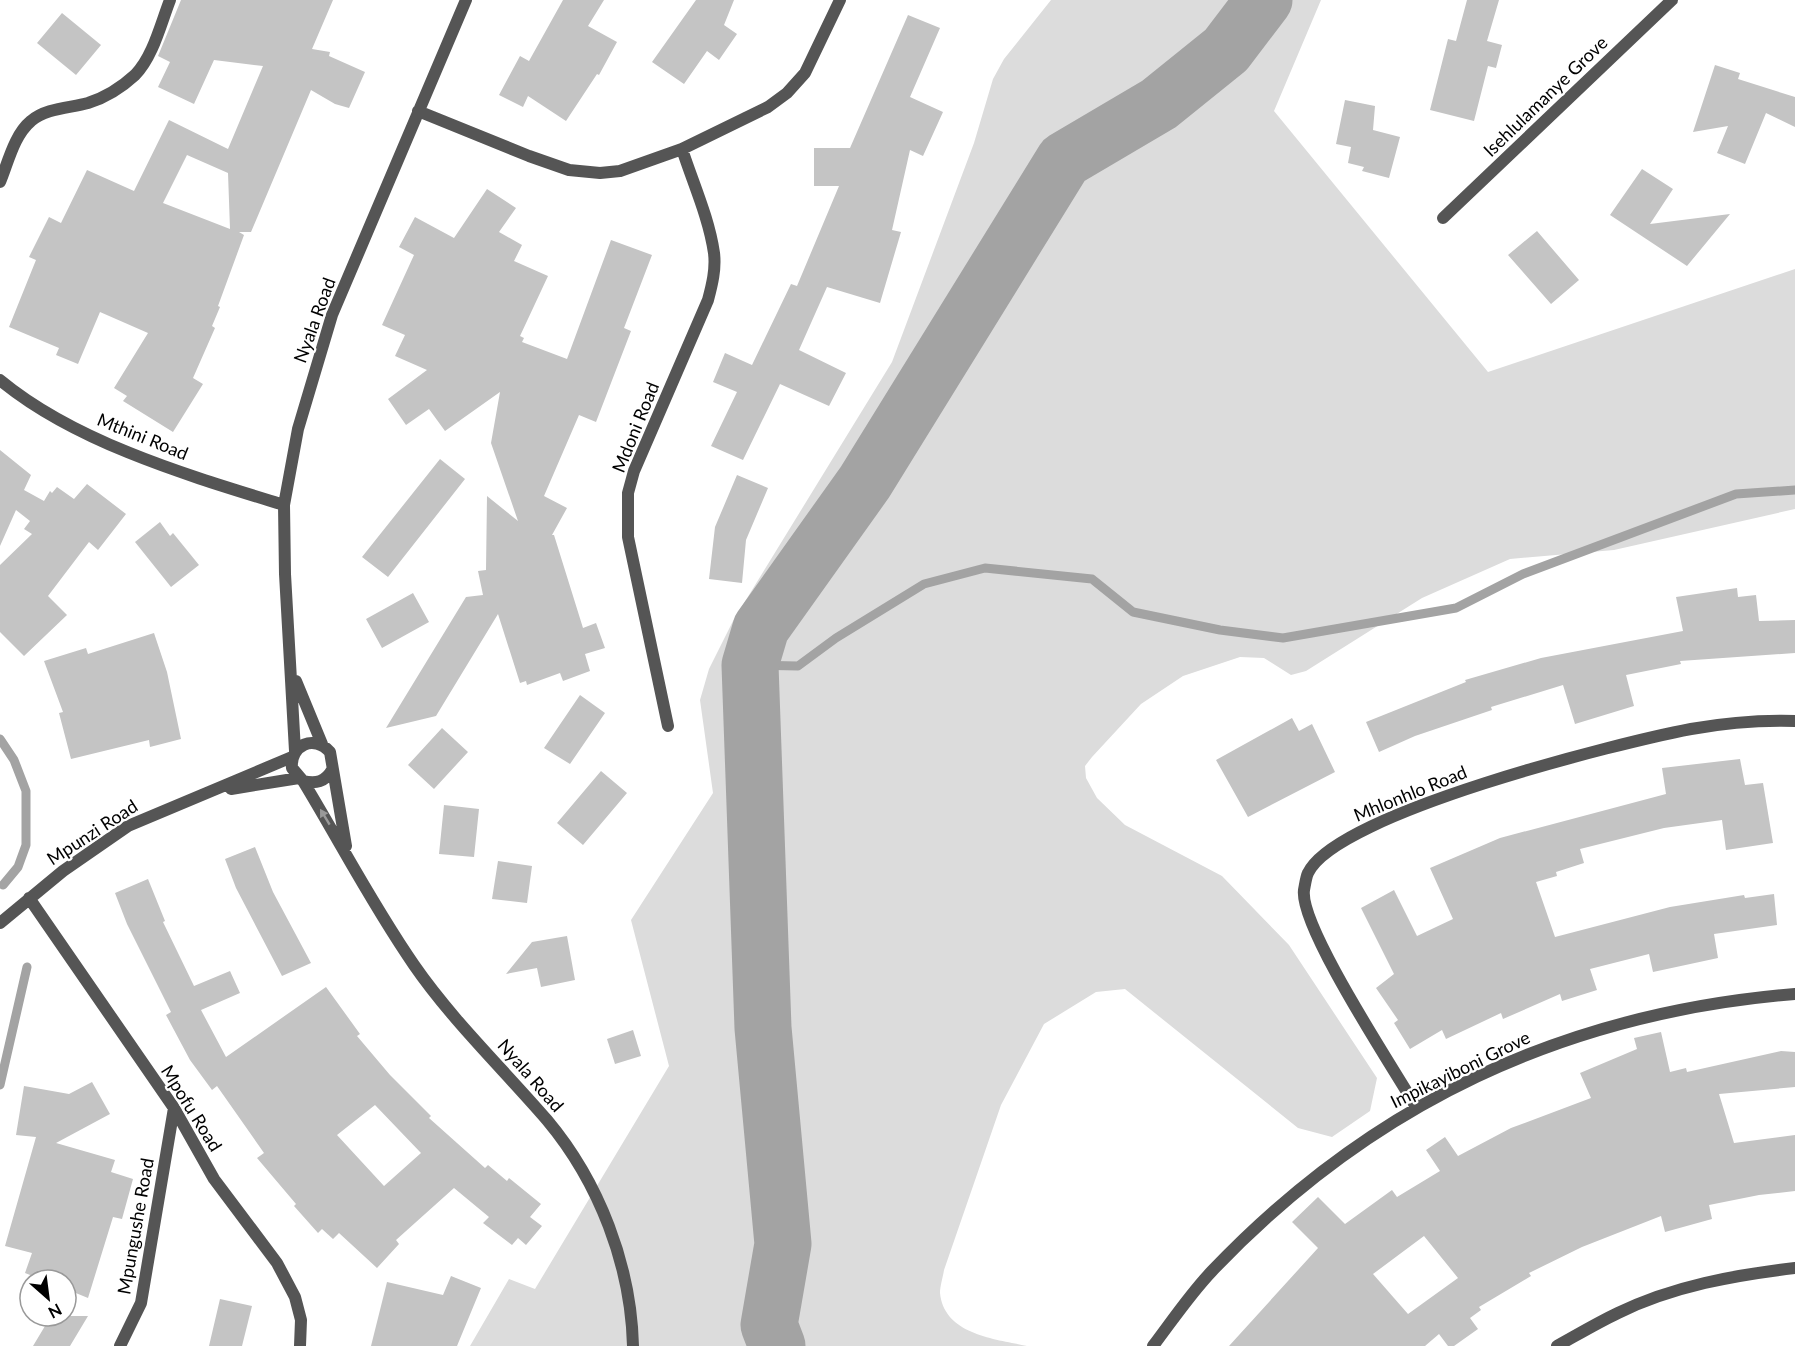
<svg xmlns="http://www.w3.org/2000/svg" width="1795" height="1346" viewBox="0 0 1795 1346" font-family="Lato,sans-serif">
  <rect width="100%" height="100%" fill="#fff"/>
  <!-- green -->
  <path fill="#dcdcdc" d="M 1051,0 L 1321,0 L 1274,111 L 1488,372 L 1795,269 L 1795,509 L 1614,550 L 1510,559 L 1422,598 L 1306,671 L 1291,675 L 1264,658 L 1240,657 L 1183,676 L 1141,704 L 1092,757 L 1085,766 L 1086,778 L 1097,798 L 1125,825 L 1222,876 L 1289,945 L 1377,1078 L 1370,1111 L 1332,1137 L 1298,1128 L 1125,989 L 1096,992 L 1044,1024 L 1001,1105 L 944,1270 C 943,1277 940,1286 940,1293 C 944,1335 996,1339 1027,1346 L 470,1346 L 509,1279 L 535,1289 L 669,1066 L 631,920 L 713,793 L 700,700 L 709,669 L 733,621 L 892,362 L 974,143 L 993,79 L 1004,59 Z"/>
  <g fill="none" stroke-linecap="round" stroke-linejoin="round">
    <!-- stream -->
    <path stroke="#a3a3a3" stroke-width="9" d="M 750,665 L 798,666 L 836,638 L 924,584 L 985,568 L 1092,579 L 1133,612 L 1220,630 L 1283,638 L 1456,608 L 1523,574 L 1736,494 L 1795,490
      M 0,739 L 14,760 L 26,791 L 26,845 L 18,867 L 3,885
      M 0,1085 L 27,967"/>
    <!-- river -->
    <path stroke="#a3a3a3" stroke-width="57" d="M 777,1346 L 769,1325 L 783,1244 L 763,1028 L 750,665 L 761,628 L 865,482 L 1064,160 L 1159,104 L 1226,50 L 1264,0"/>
  </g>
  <!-- building -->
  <path fill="#c4c4c4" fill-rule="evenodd" d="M 181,0 L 333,0 L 312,49 L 330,52 L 329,56 L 365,72 L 349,108 L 335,104 L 311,90 L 251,232 L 239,232 L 244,235 L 218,306 L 220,307 L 212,326 L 215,328 L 193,378 L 203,384 L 173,432 L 123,401 L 127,396 L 114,388 L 148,333 L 100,312 L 78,364 L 56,355 L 59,348 L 9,327 L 36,260 L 29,257 L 49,217 L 61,223 L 87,170 L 134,191 L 169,120 L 228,149 L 263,66 L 214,60 L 194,104 L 158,87 L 170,62 L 158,56 ZM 187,155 L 228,173 L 230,229 L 163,203 Z
    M 563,0 L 604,0 L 588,26 L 617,42 L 599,75 L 597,74 L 566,121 L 528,96 L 523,107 L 499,95 L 520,56 L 529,61 Z
    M 696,0 L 734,0 L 724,25 L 737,34 L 719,60 L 707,51 L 684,84 L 652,62 Z
    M 1467,0 L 1499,0 L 1487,41 L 1502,45 L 1496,68 L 1488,66 L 1474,121 L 1430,110 L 1448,39 L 1456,41 Z
    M 62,13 L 101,45 L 76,75 L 37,43 Z
    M 908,15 L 940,28 L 910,97 L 943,112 L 923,156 L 910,150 L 892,230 L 901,232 L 880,303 L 827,287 L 799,350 L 846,373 L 829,406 L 780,384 L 743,460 L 711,446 L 737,392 L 713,382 L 725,353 L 752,365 L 791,284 L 797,286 L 839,186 L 814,186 L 814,148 L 850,148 Z
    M 1715,65 L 1740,73 L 1738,79 L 1795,97 L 1795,127 L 1766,113 L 1745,164 L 1717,153 L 1728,126 L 1693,132 Z
    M 1345,100 L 1375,106 L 1373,130 L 1400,137 L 1389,178 L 1362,171 L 1364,167 L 1348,163 L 1351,147 L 1336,144 Z
    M 1642,169 L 1673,189 L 1650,224 L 1730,214 L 1687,266 L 1610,215 Z
    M 487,189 L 516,208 L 499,232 L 522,245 L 514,261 L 548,276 L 520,336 L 524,338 L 522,342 L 567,359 L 611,240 L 652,255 L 624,328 L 631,331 L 596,422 L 579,415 L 544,496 L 567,508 L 552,535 L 554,535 L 583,628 L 596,623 L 605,648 L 585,654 L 590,671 L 563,681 L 560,673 L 527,685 L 526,681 L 520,683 L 498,614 L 436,716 L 386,728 L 466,597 L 483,595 L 478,571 L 486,570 L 487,496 L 518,521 L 491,443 L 500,392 L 445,431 L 429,409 L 406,425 L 388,399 L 427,370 L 395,356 L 405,335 L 382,325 L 414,255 L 399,247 L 415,217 L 454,238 Z
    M 1537,231 L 1579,280 L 1551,304 L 1508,255 Z
    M 0,450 L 31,475 L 24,490 L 44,501 L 50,491 L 52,493 L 57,487 L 74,499 L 87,484 L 126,514 L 98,550 L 89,542 L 48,596 L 67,615 L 24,656 L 0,632 L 0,565 L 32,534 L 24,529 L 30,521 L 16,510 L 0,546 Z
    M 440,459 L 465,479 L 388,577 L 362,557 Z
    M 737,475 L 768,488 L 746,540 L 742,583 L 709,579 L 715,527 Z
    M 160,522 L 170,536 L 173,533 L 199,565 L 171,587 L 135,542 Z
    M 1737,588 L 1738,597 L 1756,595 L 1759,621 L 1795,620 L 1795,653 L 1680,661 L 1681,664 L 1626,675 L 1634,706 L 1575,724 L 1563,685 L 1491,707 L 1492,710 L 1415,736 L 1379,752 L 1366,722 L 1466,682 L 1465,680 L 1541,658 L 1683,631 L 1676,597 Z
    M 413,593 L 429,622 L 382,648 L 366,619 Z
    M 154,633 L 167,672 L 181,739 L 150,747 L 149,740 L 71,759 L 59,713 L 63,712 L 44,661 L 86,648 L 88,654 Z
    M 580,695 L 605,713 L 570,764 L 544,748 Z
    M 1292,718 L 1299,731 L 1312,724 L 1335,772 L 1248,817 L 1216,760 Z
    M 442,728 L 468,752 L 434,789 L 408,765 Z
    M 1740,759 L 1745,785 L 1763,783 L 1773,843 L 1726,850 L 1722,820 L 1664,828 L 1580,849 L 1584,863 L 1556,872 L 1557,876 L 1536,882 L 1555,937 L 1670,907 L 1744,895 L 1745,898 L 1774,894 L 1777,925 L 1714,934 L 1718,958 L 1653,972 L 1649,954 L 1590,969 L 1597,990 L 1562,1001 L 1560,994 L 1503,1019 L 1501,1013 L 1446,1039 L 1442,1030 L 1410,1049 L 1394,1023 L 1398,1020 L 1376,988 L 1394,974 L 1361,908 L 1394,890 L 1417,936 L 1453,919 L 1430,868 L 1500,838 L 1666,794 L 1662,768 Z
    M 601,771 L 627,793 L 583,845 L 557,823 Z
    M 444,805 L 479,809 L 474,857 L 439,854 Z
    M 255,847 L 273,892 L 311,963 L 282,976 L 236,888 L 225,859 Z
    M 498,861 L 532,866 L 527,903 L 492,899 Z
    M 148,879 L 165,921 L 163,922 L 194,986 L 230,971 L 240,993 L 201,1010 L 226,1057 L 326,987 L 360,1034 L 357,1036 L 390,1075 L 431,1116 L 429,1118 L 485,1168 L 488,1165 L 507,1181 L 509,1178 L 541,1204 L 530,1217 L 542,1226 L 526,1245 L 518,1238 L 512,1245 L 483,1223 L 489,1217 L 454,1188 L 396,1240 L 399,1244 L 377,1268 L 339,1233 L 333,1239 L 322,1229 L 318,1233 L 294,1206 L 296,1204 L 257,1158 L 264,1153 L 217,1086 L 212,1090 L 190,1060 L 166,1015 L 171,1012 L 127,924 L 115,893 ZM 375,1105 L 421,1153 L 384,1186 L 337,1135 Z
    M 567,936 L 575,980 L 541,987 L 537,968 L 506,974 L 532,942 Z
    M 633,1030 L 641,1056 L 615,1064 L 607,1039 Z
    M 1661,1032 L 1670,1072 L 1686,1068 L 1687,1072 L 1781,1051 L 1795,1052 L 1795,1087 L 1719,1094 L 1734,1143 L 1795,1135 L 1795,1191 L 1759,1195 L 1709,1205 L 1712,1219 L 1665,1232 L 1661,1216 L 1582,1247 L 1529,1273 L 1531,1276 L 1479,1307 L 1481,1310 L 1470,1318 L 1478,1329 L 1454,1346 L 1448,1346 L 1439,1334 L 1425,1346 L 1229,1346 L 1318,1248 L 1292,1222 L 1318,1197 L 1345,1224 L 1392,1190 L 1397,1197 L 1440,1171 L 1426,1150 L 1445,1137 L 1458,1156 L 1511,1128 L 1591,1098 L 1580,1073 L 1637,1049 L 1634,1038 ZM 1424,1236 L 1458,1278 L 1408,1314 L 1373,1274 Z
    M 92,1082 L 110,1114 L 56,1143 L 115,1160 L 111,1172 L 133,1179 L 122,1219 L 113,1217 L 88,1298 L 66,1289 L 66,1280 L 43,1280 L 25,1273 L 32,1253 L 5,1246 L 36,1137 L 16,1135 L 24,1086 L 69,1094 Z
    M 451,1276 L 481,1288 L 457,1346 L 371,1346 L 387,1282 L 443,1295 Z
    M 220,1299 L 252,1306 L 242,1346 L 209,1346 Z
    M 51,1316 L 88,1316 L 70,1346 L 33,1346 Z"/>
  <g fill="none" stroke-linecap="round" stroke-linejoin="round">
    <!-- street -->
    <path stroke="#555" stroke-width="12" d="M 418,111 L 529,156 L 569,170 L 600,173 L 620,171 L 682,149 L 768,107 L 787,93 L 805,73 L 840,0
      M 0,182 C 8,163 14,135 31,121 C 46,108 70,108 88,103 C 104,98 122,87 135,75 C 153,57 161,23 170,0
      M 1443,218 L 1672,0
      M 0,380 C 76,443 190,476 284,505
      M 296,681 L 322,744
      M 668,726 L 628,537 L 628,493 L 634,471 L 708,300 C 712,285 716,269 714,253 C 709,218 693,183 682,149
      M 295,751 L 285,574 L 284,505 L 298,429 L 332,315 L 466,0
      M 332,770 C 325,782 316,784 303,781 L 292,768 C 290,745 314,734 330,752 L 346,846
      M 303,781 C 340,842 373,906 414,965 C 452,1020 503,1069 547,1120 C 599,1182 631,1265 633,1346
      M 231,789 L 299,778
      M 29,898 L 174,1108 L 214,1179 L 277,1263 L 295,1297 L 301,1320 L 300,1346
      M 0,923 L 63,871 L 128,826 L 292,757
      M 1416,1107 C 1394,1069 1299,926 1304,890 C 1305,885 1306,877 1308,873 C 1336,813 1622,742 1691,729 C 1725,723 1761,720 1795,721
      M 120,1346 L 141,1303 L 174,1108
      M 1153,1346 C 1172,1321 1190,1294 1212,1271 C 1372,1103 1564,1013 1795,994
      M 1557,1346 C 1577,1335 1597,1323 1618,1313 C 1673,1286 1735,1275 1795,1268"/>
  </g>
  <!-- one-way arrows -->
  <defs><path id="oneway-solid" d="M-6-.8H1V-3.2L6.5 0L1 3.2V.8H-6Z" transform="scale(1.5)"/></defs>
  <use fill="#999" href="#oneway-solid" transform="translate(325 817) rotate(-121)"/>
  <g text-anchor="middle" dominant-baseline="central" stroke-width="4.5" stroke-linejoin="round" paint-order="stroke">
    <!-- street labels -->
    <g font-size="18" fill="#000" stroke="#fff">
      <text transform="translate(1545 96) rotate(-44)">Isehlulamanye Grove</text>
      <text transform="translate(314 320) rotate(-70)">Nyala Road</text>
      <text transform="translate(635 427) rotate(-68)">Mdoni Road</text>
      <text transform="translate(143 436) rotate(22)">Mthini Road</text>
      <text transform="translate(1410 793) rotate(-22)">Mhlonhlo Road</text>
      <text transform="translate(92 832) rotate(-33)">Mpunzi Road</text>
      <text transform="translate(1460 1069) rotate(-26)">Impikayiboni Grove</text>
      <text transform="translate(531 1075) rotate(49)">Nyala Road</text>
      <text transform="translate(192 1108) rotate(58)">Mpofu Road</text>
      <text transform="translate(135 1226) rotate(-80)">Mpungushe Road</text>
    </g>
  </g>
  <!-- north arrow -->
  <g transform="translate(48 1298) rotate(152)"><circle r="28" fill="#ffffff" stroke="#999999" stroke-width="1.5"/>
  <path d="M0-4.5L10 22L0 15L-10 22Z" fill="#000000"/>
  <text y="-9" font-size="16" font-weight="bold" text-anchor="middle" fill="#000000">N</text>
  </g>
</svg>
